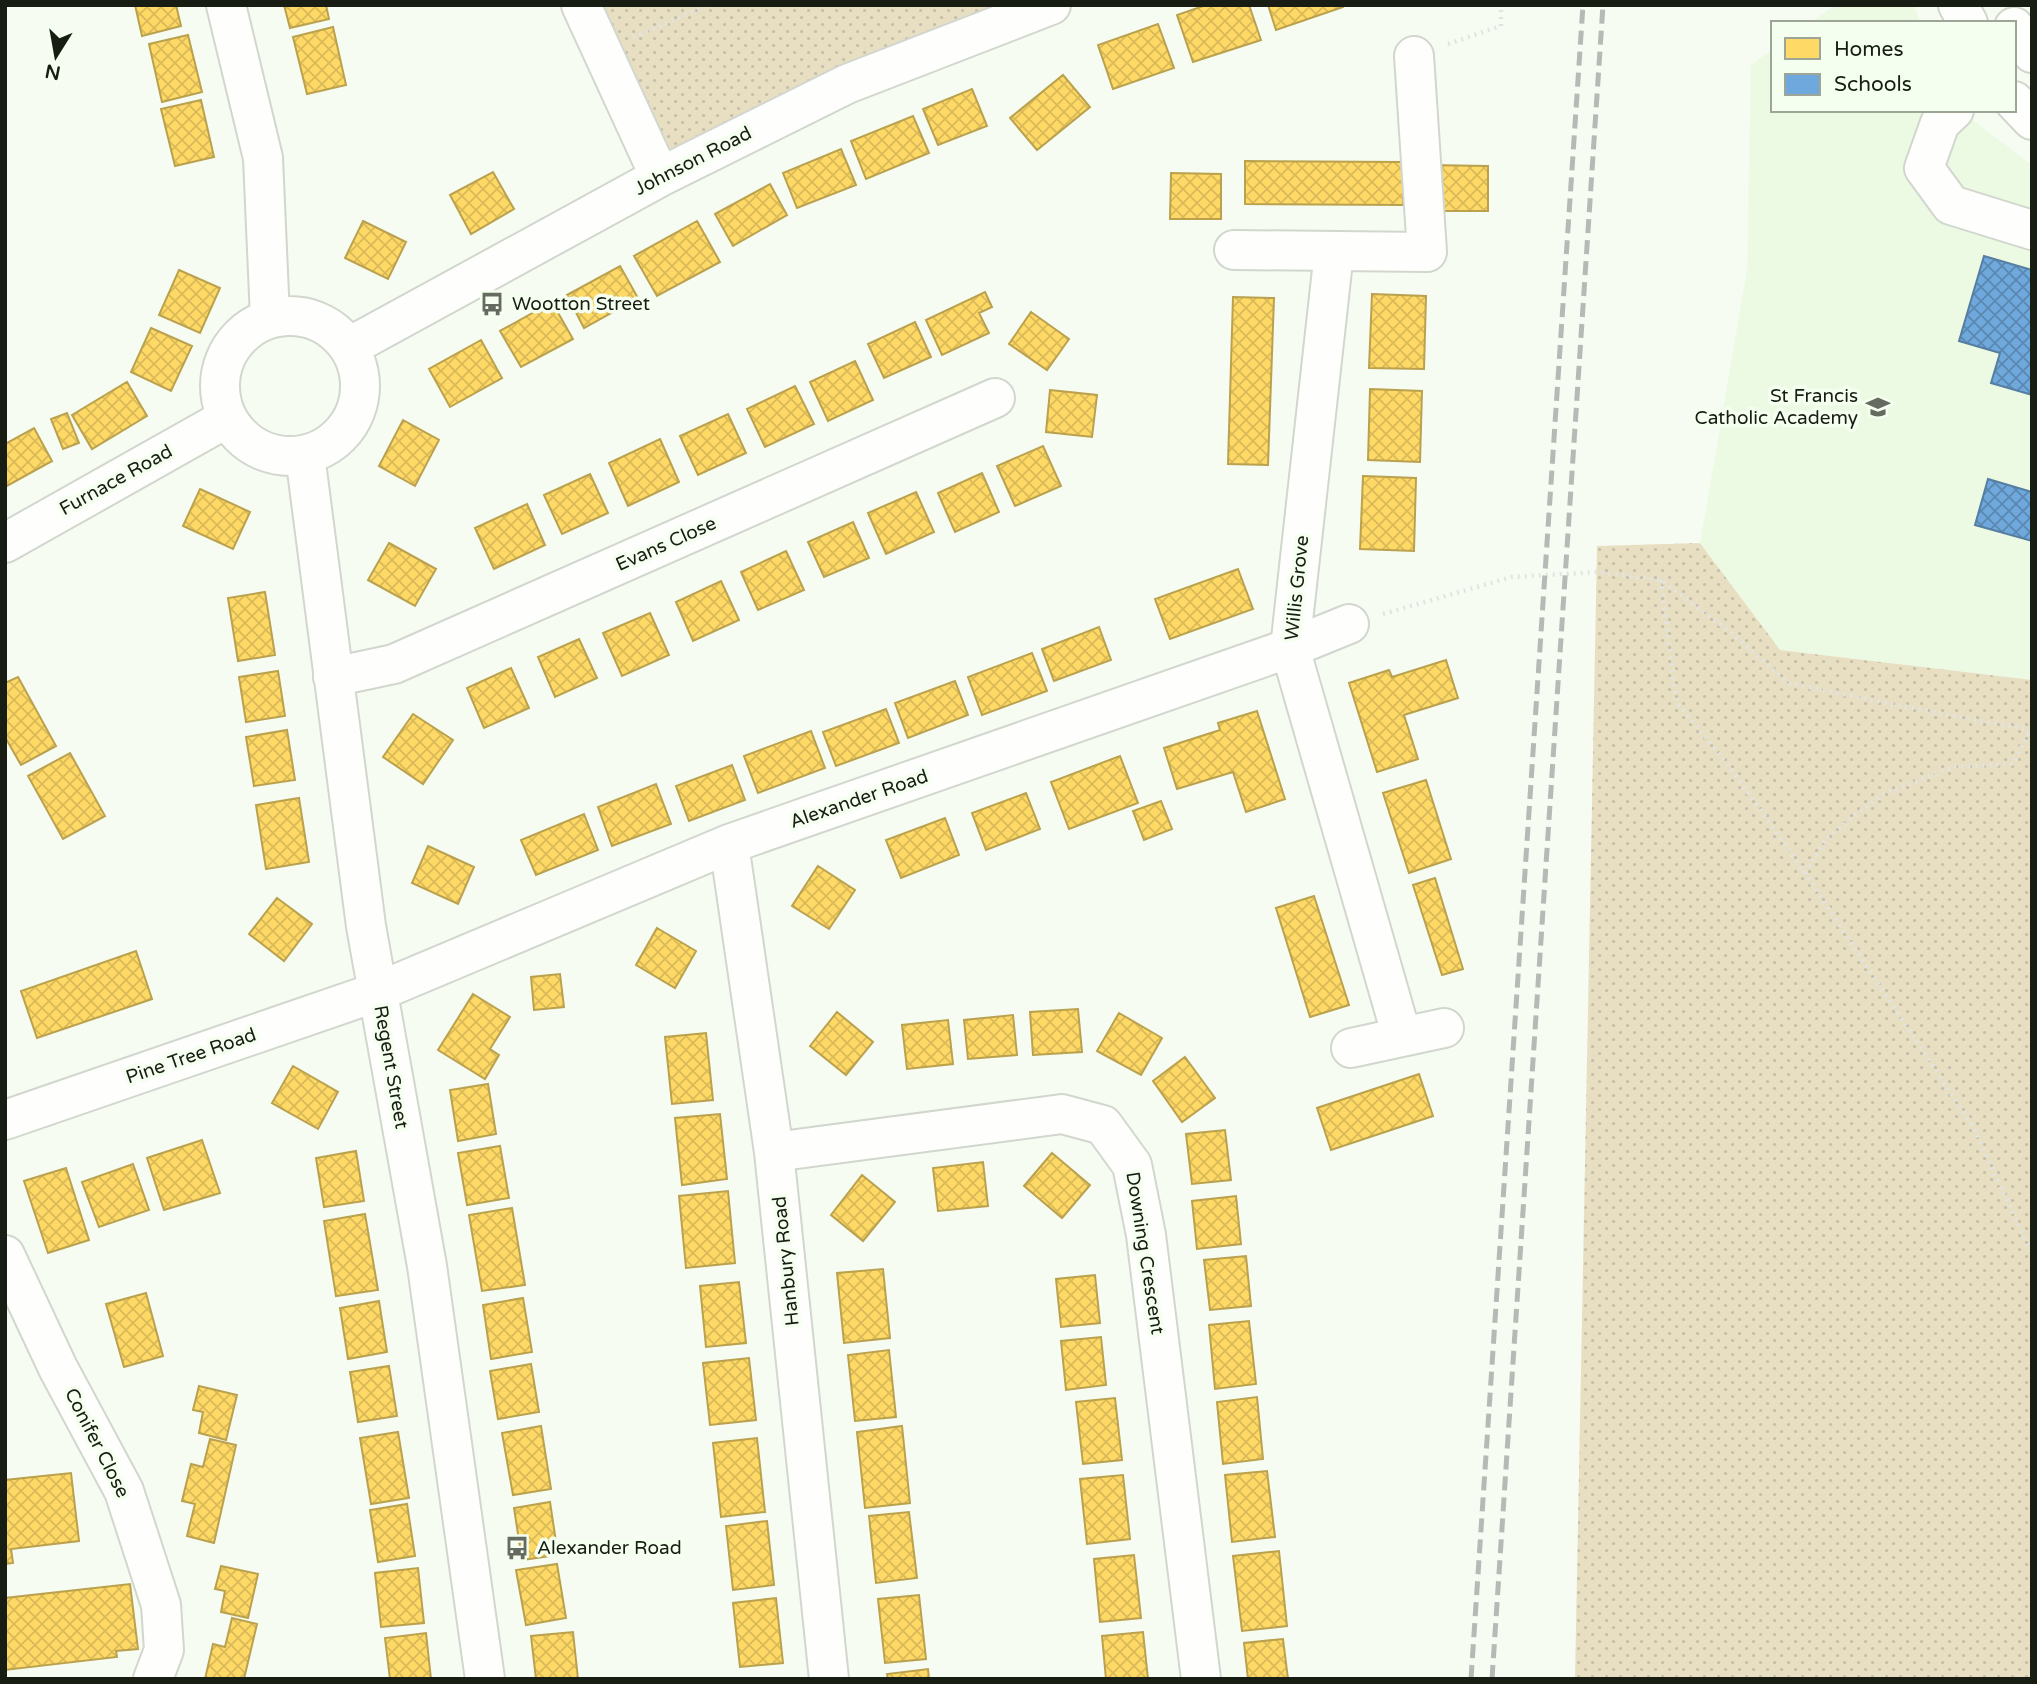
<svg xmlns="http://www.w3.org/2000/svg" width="2037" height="1684" viewBox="0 0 2037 1684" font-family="'Varela Round',sans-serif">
  <defs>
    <pattern id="grass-dots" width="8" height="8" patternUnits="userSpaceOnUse" patternTransform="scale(1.75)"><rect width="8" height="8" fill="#e8dfc3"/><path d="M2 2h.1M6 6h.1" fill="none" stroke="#c6bfa7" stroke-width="1.8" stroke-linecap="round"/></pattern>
    <pattern id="homes-cross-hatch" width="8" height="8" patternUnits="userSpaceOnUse" patternTransform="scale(1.75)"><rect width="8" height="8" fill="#ffd966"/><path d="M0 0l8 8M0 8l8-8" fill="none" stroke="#daba58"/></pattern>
    <pattern id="schools-cross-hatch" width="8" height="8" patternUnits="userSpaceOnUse" patternTransform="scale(1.75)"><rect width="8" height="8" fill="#6fa8dc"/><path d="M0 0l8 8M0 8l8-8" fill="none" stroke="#5a88b1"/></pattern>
  </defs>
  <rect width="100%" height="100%" fill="#f6fcf2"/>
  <!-- built -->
  <path fill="#edfae3" d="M 1835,5 L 1914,5 L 1921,23 L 1810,23 Z
    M 1773,49 L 1773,110 L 1960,110 L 2032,165 L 2032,680 L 1779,650 L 1700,543 L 1747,270 L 1751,65 Z"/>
  <!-- grass -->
  <path fill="url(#grass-dots)" d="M 590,5 L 1023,5 L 663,165 Z
    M 1700,543 L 1780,650 L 2032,680 L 2032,1679 L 1575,1679 L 1597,546 Z"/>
  <!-- homes -->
  <path fill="url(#homes-cross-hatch)" stroke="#baa14d" stroke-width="2" d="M 135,5 L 176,5 L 181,26 L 142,36 Z
    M 284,5 L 326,5 L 329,19 L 290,28 Z
    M 1206,5 L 1249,5 L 1261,40 L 1193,62 L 1177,15 Z
    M 1268,5 L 1343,5 L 1343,7 L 1276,30 Z
    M 1158,24 L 1174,68 L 1113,89 L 1098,45 Z
    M 333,27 L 346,85 L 307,94 L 293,37 Z
    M 188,35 L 202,92 L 162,102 L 149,44 Z
    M 1063,75 L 1090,107 L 1037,150 L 1010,118 Z
    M 972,89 L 987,126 L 938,145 L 923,109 Z
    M 201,100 L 214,157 L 175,166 L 161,109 Z
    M 913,116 L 929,153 L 866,179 L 851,141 Z
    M 841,149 L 856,185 L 797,208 L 783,173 Z
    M 1245,161 L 1403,162 L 1403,205 L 1245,204 Z
    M 1429,165 L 1488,166 L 1488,211 L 1429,211 Z
    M 493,172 L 514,209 L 471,234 L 450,195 Z
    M 1171,173 L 1221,174 L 1221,219 L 1170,219 Z
    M 770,184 L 787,215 L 733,246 L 715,214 Z
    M 363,221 L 406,242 L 388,279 L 345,258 Z
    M 697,221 L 720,262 L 657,296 L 634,256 Z
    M 620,266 L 638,298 L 584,328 L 567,295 Z
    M 179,270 L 220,288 L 200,333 L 159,315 Z
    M 985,292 L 992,307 L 979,313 L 989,333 L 942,355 L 926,320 Z
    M 1372,294 L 1426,296 L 1424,369 L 1369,368 Z
    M 1233,297 L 1274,298 L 1268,465 L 1228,464 Z
    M 552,302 L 573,339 L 521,367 L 500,331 Z
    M 1031,312 L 1069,339 L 1047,370 L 1009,344 Z
    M 915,322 L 931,357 L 884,378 L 868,344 Z
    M 151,328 L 192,346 L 171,391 L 131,372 Z
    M 481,340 L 502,378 L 450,407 L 429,369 Z
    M 855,361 L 873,400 L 828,421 L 810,382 Z
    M 127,382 L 147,416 L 92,449 L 72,415 Z
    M 795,386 L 814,424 L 765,447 L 747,409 Z
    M 1370,389 L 1422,391 L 1420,462 L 1368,460 Z
    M 1050,390 L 1097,395 L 1092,437 L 1046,432 Z
    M 67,413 L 79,443 L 63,449 L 51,419 Z
    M 728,414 L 746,453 L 698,475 L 680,436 Z
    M 403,420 L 439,440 L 415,486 L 379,466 Z
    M 34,428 L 52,461 L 5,487 L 5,444 Z
    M 660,439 L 679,482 L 628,506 L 609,463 Z
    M 1043,446 L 1061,486 L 1015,506 L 997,466 Z
    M 982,473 L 999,512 L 955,532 L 938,493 Z
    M 590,474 L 608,513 L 562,534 L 544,495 Z
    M 1363,476 L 1416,478 L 1414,551 L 1360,549 Z
    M 200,489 L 250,512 L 233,549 L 183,526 Z
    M 916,492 L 934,532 L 886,554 L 868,513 Z
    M 527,504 L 545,545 L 494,569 L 475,528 Z
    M 853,522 L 869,558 L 824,577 L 808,542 Z
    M 389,543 L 436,569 L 415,606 L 368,580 Z
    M 786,551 L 804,590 L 758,610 L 741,572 Z
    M 1238,569 L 1253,609 L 1170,639 L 1155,599 Z
    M 721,581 L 739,620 L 693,641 L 676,602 Z
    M 265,592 L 275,655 L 238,661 L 228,598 Z
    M 650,613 L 669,655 L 622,676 L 603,633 Z
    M 1099,627 L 1111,660 L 1054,681 L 1042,649 Z
    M 579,639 L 597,678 L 555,697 L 538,657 Z
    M 1032,653 L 1047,691 L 982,715 L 968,677 Z
    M 1446,660 L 1458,698 L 1404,715 L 1418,759 L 1377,772 L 1349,683 L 1389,670 L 1392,677 Z
    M 511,668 L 529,708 L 484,728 L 467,688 Z
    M 278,671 L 285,716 L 246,722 L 239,677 Z
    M 18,677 L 56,746 L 21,765 L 5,737 L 5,683 Z
    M 955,681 L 968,715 L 908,738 L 895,703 Z
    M 886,709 L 899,743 L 836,766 L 823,732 Z
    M 1257,711 L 1285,799 L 1246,812 L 1233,772 L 1177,789 L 1164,748 L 1220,730 L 1218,723 Z
    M 413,714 L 453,740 L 423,784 L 383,757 Z
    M 287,730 L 295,780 L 254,786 L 246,737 Z
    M 811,731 L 825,768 L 758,793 L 744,756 Z
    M 70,753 L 105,816 L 63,839 L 28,776 Z
    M 1120,756 L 1138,803 L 1069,829 L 1051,782 Z
    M 732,765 L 745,800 L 689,821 L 676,786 Z
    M 1426,780 L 1451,859 L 1409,873 L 1383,793 Z
    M 656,784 L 671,824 L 612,846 L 598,807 Z
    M 1026,793 L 1040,829 L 986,850 L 972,813 Z
    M 299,798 L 309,862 L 266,869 L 256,805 Z
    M 1161,801 L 1172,829 L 1144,840 L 1133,811 Z
    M 584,814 L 598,850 L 536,875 L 521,840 Z
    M 945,818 L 959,855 L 901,878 L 886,840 Z
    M 428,846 L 474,867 L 458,904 L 412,883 Z
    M 818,866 L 855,890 L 829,929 L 792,906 Z
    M 1435,878 L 1463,969 L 1442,975 L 1413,885 Z
    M 1314,896 L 1349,1005 L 1310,1017 L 1276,908 Z
    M 277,898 L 312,924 L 284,961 L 249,934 Z
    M 657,928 L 696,951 L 675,988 L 636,965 Z
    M 136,951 L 152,999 L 37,1038 L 21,991 Z
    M 560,974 L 564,1007 L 534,1010 L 531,977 Z
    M 473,994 L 510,1017 L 490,1049 L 499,1055 L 485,1079 L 438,1050 Z
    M 1078,1009 L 1082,1052 L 1033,1055 L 1030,1012 Z
    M 837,1012 L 873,1042 L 846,1075 L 810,1046 Z
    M 1119,1013 L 1162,1038 L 1141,1075 L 1097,1051 Z
    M 1013,1015 L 1017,1055 L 968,1059 L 964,1020 Z
    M 948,1020 L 953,1064 L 907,1069 L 902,1025 Z
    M 706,1033 L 713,1100 L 672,1104 L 665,1037 Z
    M 1185,1057 L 1215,1098 L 1182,1122 L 1153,1081 Z
    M 293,1066 L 338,1092 L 318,1129 L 272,1103 Z
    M 1419,1074 L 1433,1116 L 1331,1150 L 1317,1108 Z
    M 488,1084 L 496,1134 L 458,1141 L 450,1090 Z
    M 720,1114 L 727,1179 L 682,1185 L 675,1118 Z
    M 1225,1130 L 1231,1180 L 1192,1184 L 1186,1134 Z
    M 202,1140 L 220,1193 L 164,1210 L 147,1158 Z
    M 500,1146 L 509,1198 L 467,1205 L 458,1153 Z
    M 356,1151 L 364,1201 L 324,1207 L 316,1158 Z
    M 1052,1153 L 1090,1185 L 1062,1218 L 1024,1186 Z
    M 983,1162 L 988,1206 L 938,1211 L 933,1168 Z
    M 133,1164 L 149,1210 L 99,1227 L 82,1182 Z
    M 66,1168 L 89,1240 L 48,1253 L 24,1181 Z
    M 862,1175 L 895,1202 L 863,1241 L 831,1215 Z
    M 728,1191 L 735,1263 L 686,1268 L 679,1196 Z
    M 1236,1196 L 1241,1244 L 1197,1249 L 1192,1201 Z
    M 512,1208 L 525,1285 L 482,1291 L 469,1215 Z
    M 365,1214 L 378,1290 L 336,1296 L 324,1221 Z
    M 1246,1256 L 1251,1306 L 1210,1310 L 1204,1260 Z
    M 883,1269 L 890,1338 L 844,1343 L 837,1273 Z
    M 1095,1275 L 1100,1323 L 1061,1327 L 1056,1279 Z
    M 739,1282 L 746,1343 L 706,1347 L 700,1286 Z
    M 146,1293 L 163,1356 L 124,1367 L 106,1304 Z
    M 523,1298 L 532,1352 L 491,1359 L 483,1305 Z
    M 379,1301 L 387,1352 L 348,1359 L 340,1308 Z
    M 1249,1321 L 1256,1384 L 1215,1389 L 1209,1325 Z
    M 1101,1337 L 1106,1385 L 1066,1390 L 1061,1341 Z
    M 889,1350 L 896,1417 L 855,1421 L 848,1355 Z
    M 749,1358 L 756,1420 L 710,1425 L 703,1363 Z
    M 531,1364 L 539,1412 L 498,1419 L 490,1371 Z
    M 389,1366 L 397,1416 L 358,1422 L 350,1372 Z
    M 199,1386 L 237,1395 L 226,1440 L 199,1433 L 203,1412 L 193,1410 Z
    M 1257,1397 L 1263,1459 L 1223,1464 L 1217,1402 Z
    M 1115,1398 L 1122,1460 L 1083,1464 L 1076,1402 Z
    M 541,1426 L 551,1489 L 513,1495 L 502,1433 Z
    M 902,1426 L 910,1503 L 865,1508 L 857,1432 Z
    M 398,1432 L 409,1498 L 371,1504 L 360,1438 Z
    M 757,1438 L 765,1512 L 721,1517 L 713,1443 Z
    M 210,1439 L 236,1445 L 214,1543 L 187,1536 L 195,1504 L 182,1501 L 191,1464 L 203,1467 Z
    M 1267,1471 L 1275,1537 L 1232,1542 L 1225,1475 Z
    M 71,1473 L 79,1541 L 11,1549 L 13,1563 L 5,1564 L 5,1480 Z
    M 1123,1475 L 1130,1539 L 1087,1544 L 1080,1479 Z
    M 550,1502 L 558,1555 L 522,1560 L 514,1508 Z
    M 407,1504 L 415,1556 L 378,1562 L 370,1510 Z
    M 909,1512 L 917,1578 L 876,1583 L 869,1516 Z
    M 767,1521 L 774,1585 L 733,1590 L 726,1526 Z
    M 1279,1551 L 1287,1626 L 1242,1631 L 1233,1556 Z
    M 1134,1555 L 1141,1618 L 1100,1622 L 1094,1559 Z
    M 557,1564 L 566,1618 L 526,1625 L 516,1570 Z
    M 221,1566 L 258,1574 L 248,1618 L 221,1612 L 225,1591 L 215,1589 Z
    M 418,1568 L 424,1623 L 381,1627 L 375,1573 Z
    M 130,1584 L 138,1649 L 116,1651 L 117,1657 L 5,1670 L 5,1598 Z
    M 919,1595 L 926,1659 L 885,1663 L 878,1599 Z
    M 776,1598 L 783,1663 L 740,1667 L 733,1603 Z
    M 232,1618 L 257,1624 L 244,1679 L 205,1679 L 213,1644 L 225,1647 Z
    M 573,1632 L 578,1679 L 536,1679 L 531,1636 Z
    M 1143,1632 L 1148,1679 L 1106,1679 L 1102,1636 Z
    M 426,1633 L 431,1679 L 390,1679 L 385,1638 Z
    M 1283,1639 L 1288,1679 L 1248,1679 L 1244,1643 Z
    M 928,1669 L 929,1679 L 888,1679 L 887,1674 Z"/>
  <!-- schools -->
  <path fill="url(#schools-cross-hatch)" stroke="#557ea0" stroke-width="2" d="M 1984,256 L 2032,270 L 2032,395 L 1991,383 L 2000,353 L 1959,341 Z
    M 1988,479 L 2032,492 L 2032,541 L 1975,525 Z"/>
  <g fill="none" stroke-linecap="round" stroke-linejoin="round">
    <!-- minor casing -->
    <g stroke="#d2d7ce" stroke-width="42">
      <path id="minor" d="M 226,5 L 263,158 L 270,318
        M 581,5 L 660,177
        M 1958,5 L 1968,23
        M 2014,101 L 2032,120
        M 1954,110 L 1940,123 L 1924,168 L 1951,205 L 2032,230
        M 1234,250 L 1427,252 L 1414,56
        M 1334,252 L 1290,648 L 1402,1037
        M220 386a70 70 0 1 1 140 0a70 70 0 1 1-140 0Z
        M 349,347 L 660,177 L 847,84 L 1051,5
        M 305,455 L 366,926 L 427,1266 L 485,1679
        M 5,543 L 227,418
        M 333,677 L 394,664 L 995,398
        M 729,844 L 774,1152 L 829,1679
        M 1351,1048 L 1444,1028
        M 5,1120 L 377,992 L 729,844 L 1290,648 L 1349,624
        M 774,1152 L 1062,1114 L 1103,1125 L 1132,1165 L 1146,1235 L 1201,1679
        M 5,1255 L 58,1368 L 124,1491 L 161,1605 L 164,1650 L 153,1679"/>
    </g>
    <!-- major casing -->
    <g stroke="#d2d7ce" stroke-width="42">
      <path id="major" d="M 2014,27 L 2032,53"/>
    </g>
    <!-- path -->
    <path stroke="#e2e4e2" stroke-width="4.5" stroke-dasharray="2 5" stroke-linecap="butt" d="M 633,37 L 710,5
      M 1448,44 L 1501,26 L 1501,5
      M 1661,580 L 1676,701 L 1731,769 L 1805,873 L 1973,1127 L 2032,1254
      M 1383,614 L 1512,577 L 1598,572 L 1661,580 L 1732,633 L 1788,683 L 1947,715 L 2032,730
      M 1805,873 L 1827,838 L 1882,795 L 1953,767 L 2013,764 L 2030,729"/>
    <!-- minor -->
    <use href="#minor" stroke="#fefffd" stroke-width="38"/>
    <!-- major -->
    <use href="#major" stroke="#fefffd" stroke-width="38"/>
    <!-- rail -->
    <path stroke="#b7b9b6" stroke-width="5" stroke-dasharray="14 7" stroke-linecap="butt" d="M 1471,1679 L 1583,5
      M 1492,1679 L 1603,5"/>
  </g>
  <!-- icons -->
  <defs>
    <g id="bus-bare" transform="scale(1.89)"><path d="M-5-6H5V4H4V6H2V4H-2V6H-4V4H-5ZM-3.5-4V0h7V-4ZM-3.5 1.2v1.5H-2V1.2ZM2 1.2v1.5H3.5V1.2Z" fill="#666b62" stroke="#f5ffef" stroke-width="2.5" paint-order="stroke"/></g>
    <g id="school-bare" transform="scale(1.89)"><path d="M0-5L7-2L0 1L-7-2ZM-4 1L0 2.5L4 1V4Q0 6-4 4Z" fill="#666b62" stroke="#f5ffef" stroke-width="2.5" paint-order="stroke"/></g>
  </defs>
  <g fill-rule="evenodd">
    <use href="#bus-bare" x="492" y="304"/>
    <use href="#school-bare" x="1878" y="407"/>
    <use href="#bus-bare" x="517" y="1548"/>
  </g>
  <g text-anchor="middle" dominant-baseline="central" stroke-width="7" stroke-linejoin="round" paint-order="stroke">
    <!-- street labels -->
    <g font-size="19" fill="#181d14" stroke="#f5ffef">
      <text transform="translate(693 161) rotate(-27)">Johnson Road</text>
      <text transform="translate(116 480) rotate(-29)">Furnace Road</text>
      <text transform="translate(666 544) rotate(-24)">Evans Close</text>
      <text transform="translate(1297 588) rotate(-84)">Willis Grove</text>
      <text transform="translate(859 799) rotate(-19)">Alexander Road</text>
      <text transform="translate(191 1056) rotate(-19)">Pine Tree Road</text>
      <text transform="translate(391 1067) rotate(80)">Regent Street</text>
      <text transform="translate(1145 1253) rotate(81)">Downing Crescent</text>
      <text transform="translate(786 1261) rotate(-96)">Hanbury Road</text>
      <text transform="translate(97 1443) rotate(63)">Conifer Close</text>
    </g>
    <!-- poi labels -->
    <g font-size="19" fill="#181d14" stroke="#f5ffef" text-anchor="start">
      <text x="512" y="304">Wootton Street</text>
      <text x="1858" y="396" text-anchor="end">St Francis<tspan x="1858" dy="22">Catholic Academy</tspan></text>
      <text x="537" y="1548">Alexander Road</text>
    </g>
  </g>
  <!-- border -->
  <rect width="2037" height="1684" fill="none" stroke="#181d14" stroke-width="14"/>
  <!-- legend -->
  <rect x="1771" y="21" width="245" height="91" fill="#f5ffef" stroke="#9da597" stroke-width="2"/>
  <rect x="1785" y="38" width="35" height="21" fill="#ffd966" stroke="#9da597" stroke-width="2"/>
  <text x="1834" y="56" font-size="21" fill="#181d14">Homes</text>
  <rect x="1785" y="74" width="35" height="21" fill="#6fa8dc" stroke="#9da597" stroke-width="2"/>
  <text x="1834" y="91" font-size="21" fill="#181d14">Schools</text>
  <!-- north arrow -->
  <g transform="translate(56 56) rotate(191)" stroke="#f5ffef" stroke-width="5" paint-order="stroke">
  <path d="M0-5L12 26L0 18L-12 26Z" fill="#181d14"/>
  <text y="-10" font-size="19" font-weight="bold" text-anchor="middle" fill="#181d14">N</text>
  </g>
</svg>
